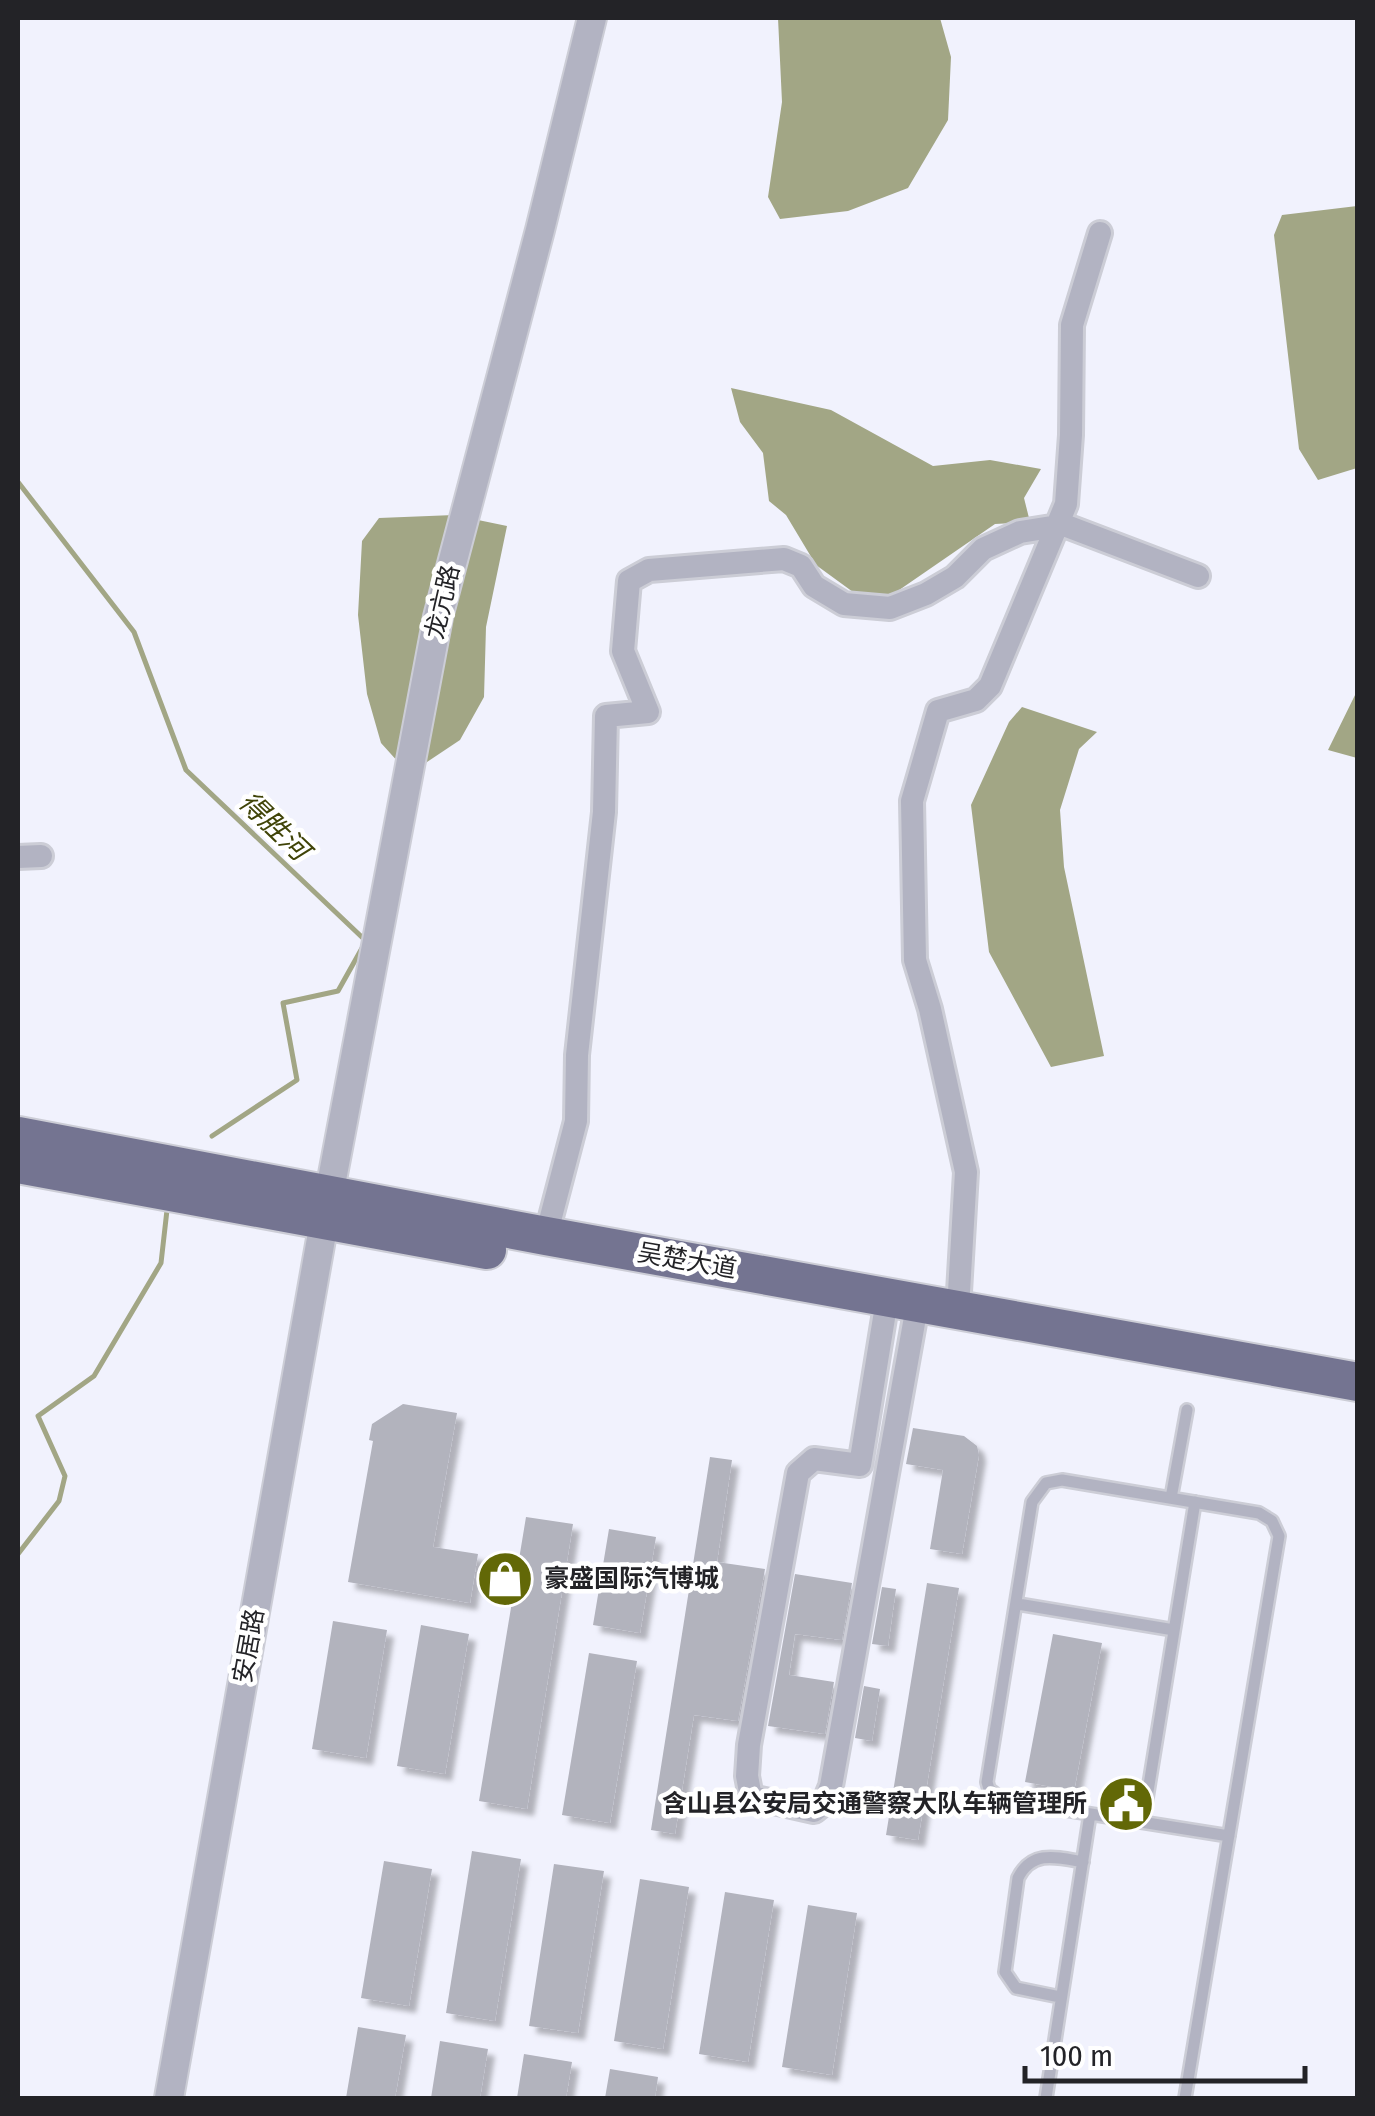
<svg xmlns="http://www.w3.org/2000/svg" width="1375" height="2116" viewBox="0 0 1375 2116" font-family="'Fira Sans Condensed','Noto Sans SC',sans-serif">
  <defs>
    <filter id="shadow"><feDropShadow dx="7" dy="7" stdDeviation="2.5" flood-color="#0004"/></filter>
  </defs>
  <rect width="100%" height="100%" fill="#f1f2fd"/>
  <!-- water -->
  <path fill="#a2a685" d="M 778,18 L 940,18 L 951,57 L 948,120 L 908,188 L 848,211 L 780,219 L 768,197 L 782,102 Z
    M 1357,206 L 1357,468 L 1318,480 L 1299,449 L 1274,235 L 1282,215 Z
    M 731,388 L 831,410 L 933,466 L 990,460 L 1041,469 L 1024,498 L 1030,522 L 995,524 L 889,597 L 853,592 L 816,565 L 786,515 L 769,501 L 763,453 L 740,422 Z
    M 454,515 L 507,526 L 486,627 L 484,697 L 460,740 L 409,774 L 381,743 L 367,694 L 358,615 L 362,541 L 379,518 Z
    M 1357,691 L 1357,758 L 1328,750 Z
    M 1022,707 L 1097,732 L 1079,749 L 1060,810 L 1064,867 L 1104,1056 L 1051,1067 L 989,952 L 971,805 L 1009,722 Z"/>
  <g fill="none" stroke-linecap="round" stroke-linejoin="round">
    <!-- stream -->
    <path stroke="#a2a685" stroke-width="5" d="M 18,482 L 134,632 L 186,770 L 366,941 L 338,991 L 283,1003 L 297,1080 L 212,1136
      M 18,1554 L 59,1501 L 65,1476 L 38,1416 L 94,1376 L 161,1263 L 167,1210"/>
  </g>
  <!-- building -->
  <path fill="#b2b3bd" filter="url(#shadow)" d="M 403,1404 L 457,1413 L 433,1547 L 478,1554 L 470,1603 L 348,1582 L 373,1441 L 369,1440 L 372,1424 Z
    M 913,1428 L 964,1436 L 977,1446 L 979,1455 L 962,1554 L 930,1549 L 943,1470 L 906,1464 Z
    M 710,1457 L 732,1460 L 717,1562 L 765,1569 L 738,1721 L 694,1715 L 675,1834 L 651,1830 Z
    M 526,1517 L 573,1524 L 527,1809 L 479,1801 Z
    M 609,1529 L 656,1537 L 640,1633 L 593,1625 Z
    M 795,1574 L 852,1583 L 842,1640 L 795,1634 L 789,1675 L 834,1682 L 825,1734 L 768,1726 Z
    M 927,1583 L 959,1588 L 918,1840 L 886,1835 Z
    M 882,1587 L 896,1589 L 888,1646 L 872,1644 Z
    M 333,1621 L 387,1630 L 366,1758 L 312,1749 Z
    M 421,1625 L 469,1634 L 445,1774 L 397,1766 Z
    M 1053,1634 L 1102,1643 L 1074,1791 L 1025,1782 Z
    M 589,1653 L 637,1661 L 610,1823 L 562,1815 Z
    M 864,1686 L 880,1689 L 872,1741 L 855,1738 Z
    M 472,1851 L 521,1859 L 495,2021 L 446,2013 Z
    M 384,1861 L 432,1869 L 409,2006 L 361,1998 Z
    M 554,1864 L 604,1871 L 578,2033 L 529,2026 Z
    M 640,1879 L 689,1887 L 663,2049 L 614,2041 Z
    M 725,1892 L 774,1900 L 748,2062 L 699,2054 Z
    M 808,1905 L 857,1913 L 832,2075 L 782,2067 Z
    M 358,2027 L 406,2035 L 395,2098 L 346,2098 Z
    M 440,2041 L 488,2049 L 480,2098 L 431,2098 Z
    M 524,2054 L 572,2062 L 566,2098 L 517,2098 Z
    M 610,2069 L 658,2077 L 655,2098 L 605,2098 Z"/>
  <g fill="none" stroke-linecap="round" stroke-linejoin="round">
    <!-- service casing -->
    <g stroke="#cccdd6" stroke-width="16">
      <path id="service" d="M 1171,1498 L 1187,1410
        M 1018,1604 L 1174,1630
        M 1143,1822 L 1195,1502
        M 1060,1997 L 1016,1988 L 1005,1972 L 1018,1878 C 1032,1850 1056,1857 1083,1862
        M 1046,2098 L 1090,1814
        M 1185,2098 L 1279,1536 L 1272,1521 L 1259,1513 L 1062,1480 L 1046,1483 L 1032,1502 L 987,1782 L 989,1789 L 1003,1800 L 1229,1836"/>
    </g>
    <!-- minor casing -->
    <g stroke="#cccdd6" stroke-width="28">
      <path id="minor" d="M 18,857 L 41,856
        M 546,1236 L 576,1121 L 577,1055 L 604,812 L 606,716 L 648,712 L 623,651 L 629,581 L 649,570 L 784,559 L 801,566 L 814,586 L 844,604 L 890,608 L 926,594 L 955,577 L 983,549 L 1020,532 L 1064,525 L 1198,576
        M 958,1309 L 966,1172 L 930,1009 L 915,960 L 912,801 L 938,711 L 976,700 L 990,686 L 1066,504 L 1071,435 L 1072,325 L 1100,233
        M 884,1318 L 860,1465 L 814,1459 L 798,1473 L 749,1745 L 747,1776 L 751,1797 L 814,1811 L 824,1803 L 831,1786 L 914,1323"/>
    </g>
    <!-- tertiary casing -->
    <g stroke="#cccdd6" stroke-width="32">
      <path id="tertiary" d="M 169,2098 L 324,1222 L 438,617 L 540,230 L 592,18"/>
    </g>
    <!-- trunk casing -->
    <g stroke="#cccdd6" stroke-width="42">
      <path id="trunk" d="M 18,1136 L 546,1236 L 1358,1382
        M 18,1164 L 487,1250"/>
    </g>
    <!-- service -->
    <use href="#service" stroke="#b2b3c2" stroke-width="11"/>
    <!-- minor -->
    <use href="#minor" stroke="#b2b3c2" stroke-width="22"/>
    <!-- tertiary -->
    <use href="#tertiary" stroke="#b2b3c2" stroke-width="28"/>
    <!-- trunk -->
    <use href="#trunk" stroke="#747491" stroke-width="38"/>
  </g>
  <!-- icons -->
  <defs>
    <g id="shop-disc" transform="scale(2.875)"><circle r="9.5" fill="#626807" stroke="#fff"/><path d="M-5-2.5h2.3a2.7 3.5 0 0 1 5.4 0H5L5.5 6h-11ZM-1.5-2.5h3a1.5 2.3 0 0 0-3 0Z" fill="#fff"/></g>
    <g id="civic-disc" transform="scale(2.875)"><circle r="9.5" fill="#626807" stroke="#fff"/><path d="M-.6-6.5H3V-4.5H.6V-3L4-1V1h2V6H-6V1h2V-1L-.6-3ZM-1.2 2.5V6h2.4V2.5Z" fill="#fff"/></g>
  </defs>
  <g fill-rule="evenodd">
    <use href="#shop-disc" x="505" y="1579"/>
    <use href="#civic-disc" x="1126" y="1804"/>
  </g>
  <g text-anchor="middle" dominant-baseline="central" stroke-width="9" stroke-linejoin="round" paint-order="stroke">
    <!-- street labels -->
    <g font-size="25" fill="#232327" stroke="#fff">
      <text transform="translate(443 602) rotate(-77)">龙亢路</text>
      <text transform="translate(687 1261) rotate(10)">吴楚大道</text>
      <text transform="translate(249 1646) rotate(-80)">安居路</text>
    </g>
    <!-- poi labels -->
    <g font-size="25" font-weight="bold" fill="#232327" stroke="#fff" text-anchor="start">
      <text x="544" y="1579">豪盛国际汽博城</text>
      <text x="1087" y="1804" text-anchor="end">含山县公安局交通警察大队车辆管理所</text>
    </g>
    <!-- water labels -->
    <g font-size="28" font-style="italic" fill="#404408" stroke="#fff">
      <text transform="translate(274 826) rotate(44)">得胜河</text>
    </g>
  </g>
  <!-- border -->
  <rect width="1375" height="2116" fill="none" stroke="#232327" stroke-width="40"/>
  <!-- scale -->
  <path d="M1025 2066v15h280v-15" fill="none" stroke="#232327" stroke-width="5"/>
  <text x="1040" y="2066" font-size="30" fill="#232327" stroke="#ffffff" stroke-width="8" paint-order="stroke">100 m</text>
</svg>
